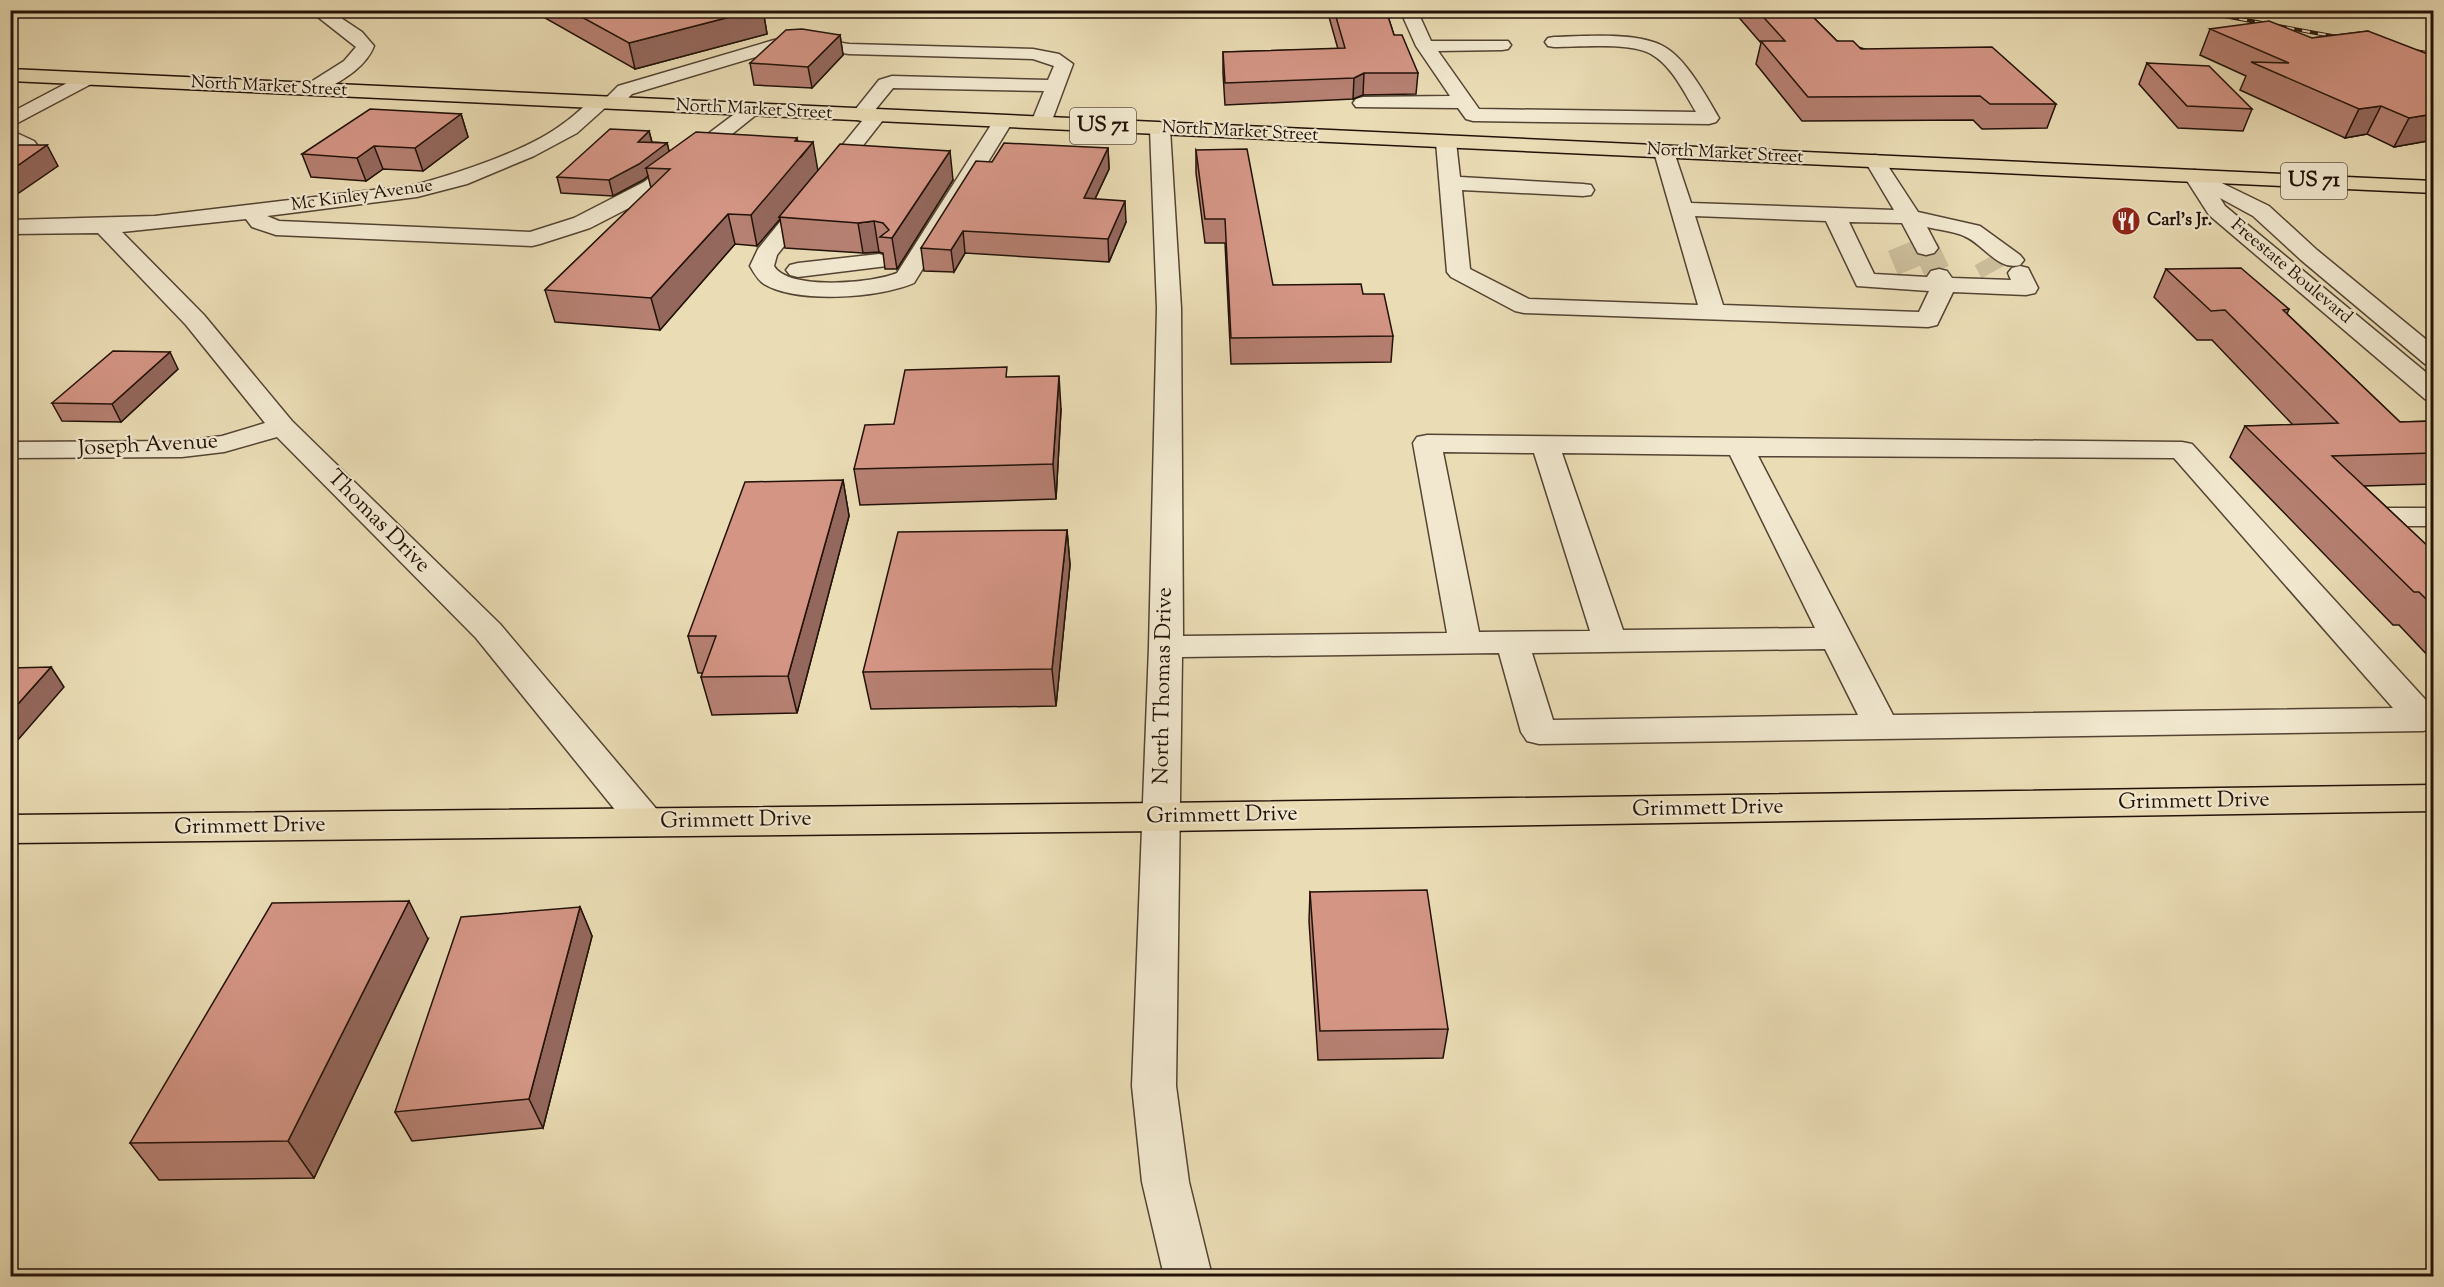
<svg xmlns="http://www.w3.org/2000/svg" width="2444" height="1287" viewBox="0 0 2444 1287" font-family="'Sorts Mill Goudy',serif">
  <rect width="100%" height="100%" fill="#eadcb5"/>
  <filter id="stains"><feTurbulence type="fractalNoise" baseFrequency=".00333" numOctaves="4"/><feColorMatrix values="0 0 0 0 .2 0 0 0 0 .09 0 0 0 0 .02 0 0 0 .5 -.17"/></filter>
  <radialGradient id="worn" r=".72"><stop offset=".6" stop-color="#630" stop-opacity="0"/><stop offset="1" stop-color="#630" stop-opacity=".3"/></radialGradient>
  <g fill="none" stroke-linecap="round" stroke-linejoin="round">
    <!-- minor-tunnel -->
    <path stroke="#ccbe9b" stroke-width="26" stroke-dasharray="26 13" stroke-linecap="butt" d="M 1900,246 L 1912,275
      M 1926,248 L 1939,276
      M 1986,259 L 1993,272"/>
    <!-- minor casing -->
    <g stroke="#544433" stroke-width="3">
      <path id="minor" d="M 309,10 L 329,10 L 362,32 L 374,46 C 365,69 340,81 320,93 L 306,93 L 303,89 L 306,85 L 344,61 L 356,47 Z
        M 1400,10 L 1417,10 L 1431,41 L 1508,41 L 1511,45 L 1508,49 L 1502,50 L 1438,51 L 1479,109 L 1696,112 C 1684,92 1672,66 1651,54 C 1630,42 1578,47 1554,47 L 1548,46 L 1545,42 L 1548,38 L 1554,37 C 1584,36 1634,32 1661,45 C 1685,56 1706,96 1719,118 L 1716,122 L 1709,124 L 1473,121 L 1466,119 L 1458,108 L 1356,107 L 1353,103 L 1356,99 L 1363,97 L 1450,96 L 1416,46 Z
        M 803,37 L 849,44 L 1033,49 L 1059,54 L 1073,64 L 1051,123 L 1048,127 L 1034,127 L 1031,123 L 1044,91 L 893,88 L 875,110 L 883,112 L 886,116 L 883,120 L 777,255 L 774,266 C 788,291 874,283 897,273 L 996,117 L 1010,117 L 1013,121 L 914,283 C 880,298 797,304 764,284 C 758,280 754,273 750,266 L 758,249 L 862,121 L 854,119 L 851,115 L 879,80 L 892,76 L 1048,80 L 1054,66 L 1033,59 L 849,54 L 803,47 L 782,49 L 632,94 L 619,107 L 606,107 L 577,133 L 534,156 L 467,184 L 417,197 L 267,216 L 279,221 L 530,232 L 574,218 L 644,182 L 745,106 L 759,106 L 762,110 L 660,192 L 590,228 L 540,244 L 532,246 L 276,235 L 252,227 L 246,219 L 122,232 L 204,315 L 292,421 L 500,624 L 659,812 L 665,822 L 659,832 L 646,836 L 633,832 L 476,638 L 277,437 L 224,452 L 182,457 L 10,458 L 10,442 L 182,441 L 222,436 L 265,423 L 186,325 L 98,233 L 10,234 L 10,220 L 155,216 L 415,185 C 458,173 530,150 564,123 C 574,116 583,107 592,99 L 605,99 L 618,86 L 774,40 Z
        M 86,73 L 93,75 L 95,79 L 93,83 L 10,127 L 10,113 Z
        M 1160,123 L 1167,125 L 1170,129 L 1181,308 L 1183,636 L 1447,633 L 1413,443 L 1417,437 L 1427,435 L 2182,442 L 2192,444 L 2434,709 L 2434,728 L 2423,731 L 1539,744 L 1527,741 L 1521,732 L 1499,653 L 1182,657 L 1176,1086 L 1189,1182 L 1212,1276 L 1164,1276 L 1142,1182 L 1132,1086 L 1149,647 L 1157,308 L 1150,129 L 1153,125 ZM 1443,452 L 1534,453 L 1590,631 L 1479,632 ZM 1562,453 L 1730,455 L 1815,628 L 1623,630 ZM 1758,456 L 2174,458 L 2393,708 L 1893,715 ZM 1825,649 L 1858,715 L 1553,720 L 1532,653 Z
        M 10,130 L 34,141 L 37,145 L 34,149 L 27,151 L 10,144 Z
        M 1446,136 L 1453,138 L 1456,142 L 1460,177 L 1583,184 L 1591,185 L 1594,190 L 1591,195 L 1583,196 L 1462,190 L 1470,269 L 1529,299 L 1698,305 L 1654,152 L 1657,148 L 1664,146 L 1671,148 L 1674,152 L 1691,203 L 1894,210 L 1865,161 L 1868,157 L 1875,155 L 1882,157 L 1918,212 L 1980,226 L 2020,255 L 2024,260 L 2020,265 C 1997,271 1984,244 1964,236 C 1953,231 1938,230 1927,227 L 1938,248 L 1934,253 L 1926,255 L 1918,253 L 1902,223 L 1849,222 L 1874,274 L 1927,277 L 1931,271 L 1939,269 L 1947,271 L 1952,278 L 2011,280 L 2008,273 L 2012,268 L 2020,266 L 2028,268 L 2038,288 L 2035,293 L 2026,295 L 1953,292 L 1937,325 L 1928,327 L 1524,313 L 1515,311 L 1451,277 L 1447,272 L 1436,142 L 1439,138 ZM 1695,216 L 1826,221 L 1857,286 L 1929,291 L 1919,312 L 1723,305 Z
        M 2195,170 L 2269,206 L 2317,250 L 2434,346 L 2434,367 L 2425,364 L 2301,260 L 2253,216 L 2220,198 L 2225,206 L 2434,379 L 2434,401 L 2425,399 L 2209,215 L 2184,176 L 2187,171 Z
        M 879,254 L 887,256 L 891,261 L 887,266 L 798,277 L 790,275 L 786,270 L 790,265 L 798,263 Z
        M 2368,508 L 2434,508 L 2434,526 L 2394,526 L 2434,564 L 2434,592 L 2423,589 L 2357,523 L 2353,517 L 2357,511 Z"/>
    </g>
    <!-- major casing -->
    <g stroke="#221208" stroke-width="3">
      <path id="major" d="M 10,69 L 2434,181 L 2434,193 L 10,81 Z
        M 2434,785 L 2434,811 L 1162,831 L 10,843 L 10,815 L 1162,803 Z"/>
    </g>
    <!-- minor -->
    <use href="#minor" fill="#f1e8cf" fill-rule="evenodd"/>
    <!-- major -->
    <use href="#major" fill="#eadcb5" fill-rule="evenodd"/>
    <!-- rail casing -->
    <g stroke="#221208" stroke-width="4">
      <path id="rail" d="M 2192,10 L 2348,39
        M 2407,50 L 2434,54"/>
    </g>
    <!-- rail -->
    <use href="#rail" stroke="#f1e8cf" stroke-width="2" stroke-dasharray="8" stroke-linecap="butt"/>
  </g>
  <!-- wall -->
  <path fill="#b68072" stroke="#221208" stroke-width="1.5" d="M 531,10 L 763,10 L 767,34 L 635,69 Z
    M 1327,10 L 1386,10 L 1394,35 L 1418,73 L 1416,94 L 1363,95 L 1353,99 L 1225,105 L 1223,73 L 1223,52 L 1338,49 Z
    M 1735,10 L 1806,10 L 1837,41 L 2056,104 L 2047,128 L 1982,129 L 1973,120 L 1802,121 L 1756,64 L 1761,43 L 1735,13 Z
    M 2210,29 L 2312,38 L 2368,31 L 2433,140 L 2394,147 L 2367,134 L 2345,138 L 2240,90 L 2246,76 L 2200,55 Z
    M 840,35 L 843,55 L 812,88 L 754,85 L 750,63 Z
    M 2147,63 L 2252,109 L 2243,131 L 2178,128 L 2139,84 Z
    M 461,114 L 468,137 L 423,171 L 383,169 L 366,181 L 311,177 L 302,154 Z
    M 649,131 L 652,142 L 667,143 L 669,151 L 798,141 L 818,170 L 953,180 L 897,269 L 885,269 L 883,253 L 879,252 L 863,253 L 785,248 L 780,219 L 757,246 L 735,244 L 660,330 L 555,322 L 545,290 L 651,188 L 648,176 L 643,180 L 613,196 L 561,193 L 557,177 Z
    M 1108,148 L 1109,169 L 1095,199 L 1126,222 L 1109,262 L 965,253 L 954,272 L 924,271 L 921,248 L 992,162 Z
    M 1196,150 L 1273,285 L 1363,294 L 1393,336 L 1391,362 L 1231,364 L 1225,243 L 1205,243 L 1196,173 Z
    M 2166,269 L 2289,309 L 2287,314 L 2400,422 L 2433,421 L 2433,484 L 2364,486 L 2433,551 L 2433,661 L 2399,625 L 2393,625 L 2230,457 L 2245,426 L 2293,425 L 2212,340 L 2197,340 L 2154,297 Z
    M 178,369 L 121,422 L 62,421 L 52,403 Z
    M 1061,409 L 1056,499 L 860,505 L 854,469 L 894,424 Z
    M 843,480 L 849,516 L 797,713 L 712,715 L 701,677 L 703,673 L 698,673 L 688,636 Z
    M 1067,530 L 1070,565 L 1056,706 L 871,709 L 863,672 Z
    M 1310,892 L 1448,1029 L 1443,1058 L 1318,1060 L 1309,921 Z
    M 580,907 L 592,936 L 543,1128 L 412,1141 L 395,1112 Z
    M 428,939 L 314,1178 L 159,1180 L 130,1143 Z"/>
  <!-- shaded-wall -->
  <path fill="#94685d" stroke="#221208" stroke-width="1.5" d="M 757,10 L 763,10 L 767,34 L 635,69 L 629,43 Z
    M 840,35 L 843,55 L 812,88 L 808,67 Z
    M 1364,73 L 1363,95 L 1353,99 L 1354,78 Z
    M 2381,106 L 2367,134 L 2345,138 L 2359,109 Z
    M 461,114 L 468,137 L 423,171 L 415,148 Z
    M 2433,114 L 2433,140 L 2394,147 L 2409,118 Z
    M 649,131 L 653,147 L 638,142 Z
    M 797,138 L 801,157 L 813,142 L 818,171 L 779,217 L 780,219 L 757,246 L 751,215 L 795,141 Z
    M 667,143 L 671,159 L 646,168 L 648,176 L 643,180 L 613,196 L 609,180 Z
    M 47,145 L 58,166 L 10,199 L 10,171 Z
    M 374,146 L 383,169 L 366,181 L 357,158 Z
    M 1108,148 L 1109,169 L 1085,220 L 1084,198 Z
    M 950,151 L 953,180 L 897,269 L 892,238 Z
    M 1125,201 L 1126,222 L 1109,262 L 1108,239 Z
    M 728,214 L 735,244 L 660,330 L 651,298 Z
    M 874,221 L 879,252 L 863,253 L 858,223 Z
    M 963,231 L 965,253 L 954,272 L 951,250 Z
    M 170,352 L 178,369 L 121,422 L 112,404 Z
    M 1059,376 L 1061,409 L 1056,499 L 1053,464 Z
    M 843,480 L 849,516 L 797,713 L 788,676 Z
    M 1067,530 L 1070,565 L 1056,706 L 1052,669 Z
    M 51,667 L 64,687 L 10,749 L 10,713 Z
    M 409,901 L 428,939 L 314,1178 L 288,1141 Z
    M 580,907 L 592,936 L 543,1128 L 529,1099 Z"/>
  <!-- building -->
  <path fill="#d49585" stroke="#221208" stroke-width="1.5" d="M 569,10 L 757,10 L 629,43 Z
    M 1334,10 L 1386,10 L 1394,35 L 1402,35 L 1418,73 L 1364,73 L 1354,78 L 1225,83 L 1223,52 L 1345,48 Z
    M 1757,10 L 1806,10 L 1837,41 L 1853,41 L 1861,49 L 1992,47 L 2056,104 L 1990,104 L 1980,96 L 1808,97 L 1761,41 L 1785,41 Z
    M 2269,21 L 2312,38 L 2368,31 L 2433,56 L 2433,114 L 2409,118 L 2381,106 L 2359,109 L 2251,62 L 2289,63 L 2210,29 Z
    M 802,29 L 840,35 L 808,67 L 750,63 L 786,30 Z
    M 2147,63 L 2209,66 L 2252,109 L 2187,106 Z
    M 370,109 L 461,114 L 415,148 L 374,146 L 357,158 L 302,154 Z
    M 610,129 L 649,131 L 638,142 L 667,143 L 639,164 L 609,180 L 557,177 Z
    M 696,132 L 797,138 L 795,141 L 813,142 L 751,215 L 728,214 L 651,298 L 545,290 L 670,169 L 646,168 Z
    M 1004,143 L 1108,148 L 1084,198 L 1125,201 L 1108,239 L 963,231 L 951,250 L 921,248 L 976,161 L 992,162 Z
    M 840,144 L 950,151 L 892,238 L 880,237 L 889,230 L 883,223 L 874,221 L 858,223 L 779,217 Z
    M 10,145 L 47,145 L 10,171 Z
    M 1247,149 L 1273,285 L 1361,284 L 1363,294 L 1384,294 L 1393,336 L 1231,338 L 1225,219 L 1205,219 L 1196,150 Z
    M 2241,268 L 2289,309 L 2283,310 L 2400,422 L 2433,421 L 2433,453 L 2332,456 L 2433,551 L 2433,606 L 2419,592 L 2414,592 L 2245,426 L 2338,423 L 2225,310 L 2211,311 L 2166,269 Z
    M 113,351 L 170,352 L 112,404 L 52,403 Z
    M 1007,367 L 1006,377 L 1059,376 L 1053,464 L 854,469 L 865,425 L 894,424 L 905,370 Z
    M 843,480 L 788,676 L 701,677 L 716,636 L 688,636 L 745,482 Z
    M 1067,530 L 1052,669 L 863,672 L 898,532 Z
    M 51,667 L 10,713 L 10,668 Z
    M 1427,890 L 1448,1029 L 1320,1031 L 1310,892 Z
    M 409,901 L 288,1141 L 130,1143 L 272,903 Z
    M 580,907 L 529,1099 L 395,1112 L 461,917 Z"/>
  <!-- icons -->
  <defs>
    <g id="restaurant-disc" transform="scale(1.5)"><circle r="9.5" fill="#8f2418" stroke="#f1e8cf"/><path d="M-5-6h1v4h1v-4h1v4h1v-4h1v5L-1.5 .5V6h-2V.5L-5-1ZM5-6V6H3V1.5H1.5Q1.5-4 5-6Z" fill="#fff"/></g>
  </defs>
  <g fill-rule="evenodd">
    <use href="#restaurant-disc" x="2126" y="221"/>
  </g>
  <g text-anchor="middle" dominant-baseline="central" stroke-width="4.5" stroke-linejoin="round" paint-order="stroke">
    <!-- far-street labels -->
    <g font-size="18" fill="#221208" stroke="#f1e8cf">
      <text transform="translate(269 87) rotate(3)">North Market Street</text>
      <text transform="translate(754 110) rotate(3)">North Market Street</text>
      <text transform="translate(1240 132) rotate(3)">North Market Street</text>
      <text transform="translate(1725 154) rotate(3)">North Market Street</text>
      <text transform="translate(362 196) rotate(-8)">Mc Kinley Avenue</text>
      <text transform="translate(2291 272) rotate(40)">Freestate Boulevard</text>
    </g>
    <!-- far-poi labels -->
    <g font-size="18" font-weight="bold" fill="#221208" stroke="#f1e8cf" text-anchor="start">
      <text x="2147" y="221">Carl's Jr.</text>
    </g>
    <!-- shield labels -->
    <g fill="#f1e8cf" stroke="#605244" stroke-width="1.5">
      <rect x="1070" y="108" width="66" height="36" rx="4.5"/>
      <rect x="2281" y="163" width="66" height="36" rx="4.5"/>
    </g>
    <g font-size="21" font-weight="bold" fill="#221208">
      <text x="1103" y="126">US 71</text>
      <text x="2314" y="181">US 71</text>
    </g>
    <!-- street labels -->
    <g font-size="22" fill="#221208" stroke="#f1e8cf">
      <text transform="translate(148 446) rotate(-3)">Joseph Avenue</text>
      <text transform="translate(378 522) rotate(45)">Thomas Drive</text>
      <text transform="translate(1164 686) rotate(-89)">North Thomas Drive</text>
      <text transform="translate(2194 802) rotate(-1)">Grimmett Drive</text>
      <text transform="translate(1708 809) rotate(-1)">Grimmett Drive</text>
      <text transform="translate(1222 816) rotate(-1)">Grimmett Drive</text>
      <text transform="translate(736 821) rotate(-1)">Grimmett Drive</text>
      <text transform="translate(250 827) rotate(-1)">Grimmett Drive</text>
    </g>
  </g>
  <!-- margin -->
  <rect width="2444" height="1287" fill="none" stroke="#eadcb5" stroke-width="36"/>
  <rect x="12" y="12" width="2420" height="1263" fill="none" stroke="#221208" stroke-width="3"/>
  <rect x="18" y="18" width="2408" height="1251" fill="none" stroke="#221208" stroke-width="1.5"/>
  <rect width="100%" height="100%" filter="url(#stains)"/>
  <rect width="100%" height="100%" fill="url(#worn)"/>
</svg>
